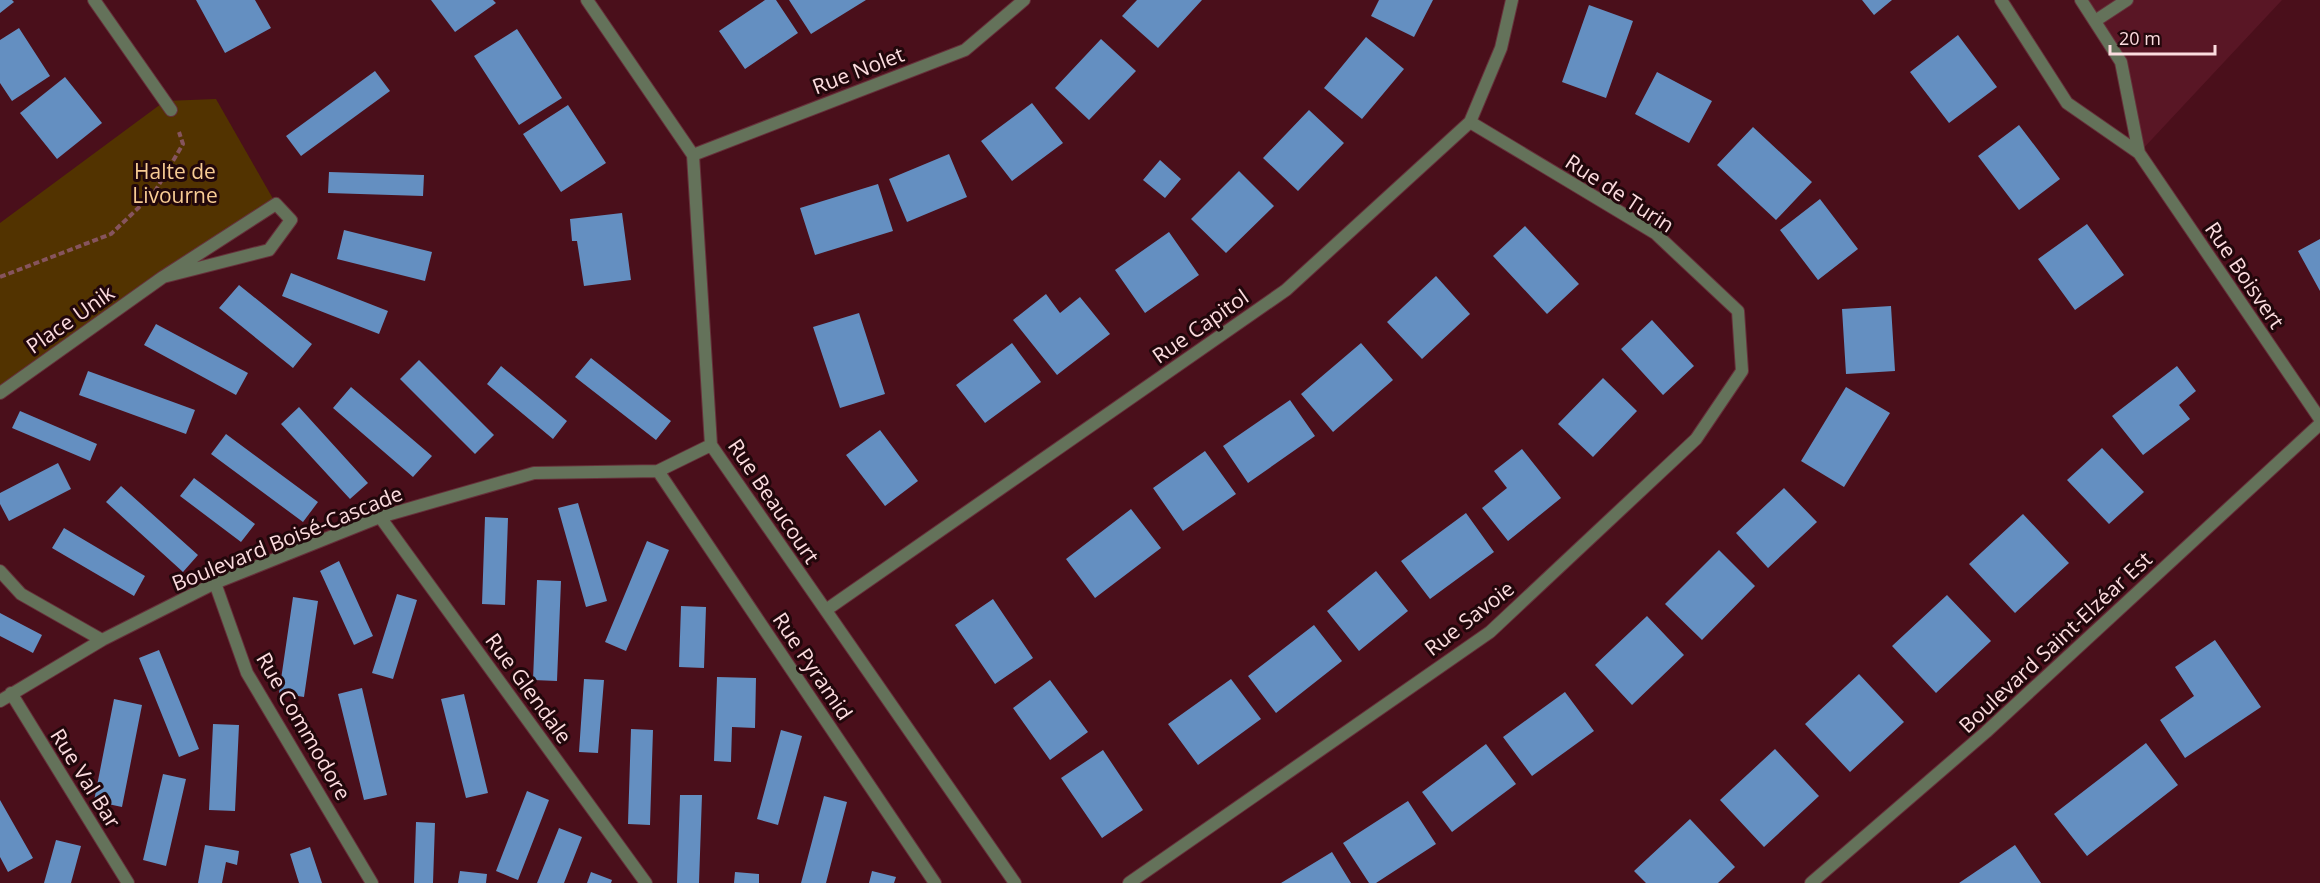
<svg xmlns="http://www.w3.org/2000/svg" width="2320" height="883" viewBox="0 0 2320 883" font-family="'Open Sans',sans-serif">
  <rect width="100%" height="100%" fill="#4a0f1b"/>
  <!-- built -->
  <path fill="#591625" d="M 2081,0 L 2282,0 L 2139,153 L 2121,62 Z"/>
  <!-- green -->
  <path fill="#523300" d="M 216,99 L 276,204 L 0,391 L 0,223 L 165,101 Z"/>
  <!-- building -->
  <path fill="#648fc1" d="M 0,0 L 12,0 L 14,2 L 0,13 Z
    M 196,0 L 255,0 L 271,28 L 225,53 Z
    M 431,0 L 493,0 L 496,3 L 455,32 Z
    M 765,0 L 776,0 L 798,33 L 745,69 L 719,31 Z
    M 789,0 L 866,0 L 811,34 Z
    M 1137,0 L 1202,0 L 1158,48 L 1122,16 Z
    M 1379,0 L 1433,0 L 1414,37 L 1371,16 Z
    M 1862,0 L 1892,0 L 1874,15 Z
    M 1589,5 L 1633,21 L 1606,98 L 1562,82 Z
    M 19,28 L 50,76 L 12,101 L 0,83 L 0,40 Z
    M 517,29 L 562,98 L 519,125 L 474,56 Z
    M 1958,35 L 1997,87 L 1949,123 L 1910,72 Z
    M 1366,37 L 1404,69 L 1362,119 L 1324,88 Z
    M 1101,39 L 1136,71 L 1089,120 L 1055,88 Z
    M 375,71 L 390,91 L 301,156 L 286,136 Z
    M 1657,72 L 1712,101 L 1689,143 L 1635,114 Z
    M 65,77 L 102,123 L 57,159 L 20,113 Z
    M 1032,103 L 1063,143 L 1012,181 L 981,141 Z
    M 568,105 L 606,163 L 561,192 L 523,134 Z
    M 1309,110 L 1344,143 L 1298,191 L 1263,158 Z
    M 2019,125 L 2060,179 L 2019,210 L 1978,156 Z
    M 1753,127 L 1812,182 L 1776,220 L 1717,165 Z
    M 949,154 L 967,197 L 907,222 L 889,179 Z
    M 1160,160 L 1181,179 L 1165,198 L 1143,180 Z
    M 1239,171 L 1274,206 L 1226,253 L 1191,219 Z
    M 329,172 L 424,175 L 423,196 L 328,193 Z
    M 878,184 L 893,231 L 815,255 L 800,208 Z
    M 1820,199 L 1858,249 L 1818,280 L 1780,230 Z
    M 622,213 L 631,280 L 584,286 L 577,241 L 572,241 L 570,219 Z
    M 2087,224 L 2124,275 L 2075,310 L 2038,259 Z
    M 1525,226 L 1579,284 L 1547,314 L 1493,256 Z
    M 344,230 L 432,252 L 425,281 L 337,259 Z
    M 1169,232 L 1199,275 L 1145,313 L 1115,270 Z
    M 2320,239 L 2320,291 L 2298,251 Z
    M 291,273 L 388,311 L 379,334 L 282,296 Z
    M 1436,276 L 1470,314 L 1422,359 L 1387,322 Z
    M 239,285 L 312,344 L 293,368 L 219,308 Z
    M 1046,294 L 1060,313 L 1080,297 L 1110,334 L 1057,375 L 1013,320 Z
    M 1891,306 L 1895,371 L 1846,374 L 1842,309 Z
    M 859,313 L 885,394 L 840,408 L 813,327 Z
    M 1652,320 L 1694,366 L 1663,395 L 1621,349 Z
    M 156,324 L 248,373 L 236,395 L 144,345 Z
    M 1012,343 L 1041,382 L 985,423 L 956,385 Z
    M 1361,343 L 1393,380 L 1333,432 L 1301,394 Z
    M 591,358 L 671,421 L 656,440 L 575,377 Z
    M 419,360 L 494,435 L 475,454 L 400,379 Z
    M 501,366 L 567,421 L 553,439 L 487,384 Z
    M 2177,366 L 2196,391 L 2179,405 L 2190,419 L 2143,455 L 2112,416 Z
    M 88,371 L 195,410 L 186,434 L 79,395 Z
    M 1603,378 L 1637,411 L 1593,457 L 1558,424 Z
    M 351,387 L 432,456 L 413,477 L 333,408 Z
    M 1846,387 L 1890,413 L 1844,487 L 1801,461 Z
    M 1290,400 L 1315,436 L 1248,483 L 1223,446 Z
    M 299,407 L 368,483 L 350,499 L 281,424 Z
    M 20,411 L 97,444 L 90,461 L 12,428 Z
    M 880,430 L 918,481 L 885,506 L 846,455 Z
    M 226,434 L 318,502 L 303,522 L 211,454 Z
    M 2102,448 L 2144,492 L 2109,524 L 2067,480 Z
    M 1522,449 L 1561,498 L 1508,541 L 1482,508 L 1507,488 L 1494,471 Z
    M 1205,451 L 1236,494 L 1183,531 L 1153,488 Z
    M 58,463 L 71,489 L 9,521 L 0,504 L 0,493 Z
    M 194,478 L 255,524 L 241,542 L 180,496 Z
    M 121,486 L 198,555 L 183,572 L 106,502 Z
    M 1784,488 L 1817,522 L 1768,568 L 1736,533 Z
    M 578,503 L 607,601 L 586,607 L 558,508 Z
    M 1131,509 L 1161,548 L 1095,598 L 1066,559 Z
    M 1466,513 L 1494,552 L 1430,599 L 1401,561 Z
    M 2023,514 L 2069,563 L 2015,613 L 1969,564 Z
    M 485,517 L 508,518 L 505,605 L 482,604 Z
    M 64,528 L 145,576 L 134,596 L 52,548 Z
    M 647,541 L 669,550 L 626,651 L 605,642 Z
    M 1719,550 L 1755,586 L 1702,640 L 1665,604 Z
    M 339,561 L 373,636 L 354,645 L 320,571 Z
    M 1376,571 L 1408,611 L 1359,651 L 1327,611 Z
    M 537,580 L 561,581 L 557,681 L 533,680 Z
    M 397,594 L 417,600 L 393,679 L 372,673 Z
    M 1947,595 L 1991,641 L 1936,693 L 1892,646 Z
    M 293,597 L 318,601 L 304,697 L 279,693 Z
    M 993,599 L 1033,658 L 995,684 L 955,625 Z
    M 681,606 L 706,607 L 704,668 L 679,667 Z
    M 0,613 L 42,635 L 33,653 L 0,636 Z
    M 1647,616 L 1684,655 L 1632,705 L 1595,665 Z
    M 1314,625 L 1342,661 L 1276,713 L 1248,676 Z
    M 2215,640 L 2261,707 L 2185,758 L 2160,720 L 2194,696 L 2175,667 Z
    M 159,650 L 199,749 L 179,757 L 139,658 Z
    M 1859,674 L 1904,722 L 1850,772 L 1805,724 Z
    M 717,677 L 756,678 L 755,728 L 732,727 L 731,762 L 714,761 Z
    M 584,679 L 604,680 L 598,753 L 579,752 Z
    M 1231,679 L 1261,719 L 1198,765 L 1168,724 Z
    M 1050,680 L 1088,732 L 1050,760 L 1013,708 Z
    M 362,688 L 387,795 L 364,800 L 338,694 Z
    M 1565,692 L 1594,731 L 1532,776 L 1503,737 Z
    M 464,694 L 488,793 L 466,798 L 441,699 Z
    M 114,699 L 142,705 L 122,807 L 94,801 Z
    M 213,724 L 239,725 L 235,811 L 209,810 Z
    M 631,729 L 653,730 L 650,825 L 628,824 Z
    M 781,730 L 802,736 L 778,825 L 757,819 Z
    M 2146,743 L 2178,785 L 2087,856 L 2054,814 Z
    M 1486,744 L 1516,784 L 1452,832 L 1422,792 Z
    M 1775,749 L 1819,796 L 1764,847 L 1720,800 Z
    M 1103,750 L 1143,810 L 1102,838 L 1061,778 Z
    M 163,774 L 186,779 L 166,866 L 143,860 Z
    M 527,791 L 549,800 L 518,880 L 496,871 Z
    M 680,795 L 702,795 L 699,883 L 677,883 Z
    M 824,796 L 847,802 L 826,883 L 801,883 Z
    M 0,800 L 33,858 L 8,872 L 0,857 Z
    M 1408,801 L 1436,844 L 1376,883 L 1369,883 L 1343,843 Z
    M 1690,819 L 1735,867 L 1718,883 L 1646,883 L 1634,871 Z
    M 416,822 L 435,823 L 433,883 L 414,883 Z
    M 559,828 L 582,837 L 564,883 L 537,883 Z
    M 56,840 L 81,846 L 71,883 L 44,883 Z
    M 205,845 L 239,851 L 237,865 L 226,862 L 222,883 L 198,883 Z
    M 2015,845 L 2041,883 L 1959,883 Z
    M 310,847 L 322,883 L 299,883 L 290,854 Z
    M 1332,852 L 1351,883 L 1281,883 Z
    M 460,871 L 487,874 L 486,883 L 458,883 Z
    M 872,871 L 896,877 L 894,883 L 869,883 Z
    M 591,872 L 612,880 L 611,883 L 587,883 Z
    M 735,872 L 759,874 L 759,883 L 734,883 Z"/>
  <g fill="none" stroke-linecap="round" stroke-linejoin="round">
    <!-- service casing -->
    <g stroke="#66303a" stroke-width="14">
      <path id="service" d="M 2095,21 L 2127,0"/>
    </g>
    <!-- minor casing -->
    <g stroke="#66303a" stroke-width="14">
      <path id="minor" d="M 94,0 L 171,110
        M 587,0 L 693,155 L 711,445 L 1015,883
        M 2001,0 L 2067,103 L 2139,153 L 2320,419
        M 2081,0 L 2121,62 L 2139,153
        M 693,155 L 965,50 L 1024,0
        M 0,393 L 163,277 L 276,204 L 291,220 L 269,250 L 163,277
        M 658,471 L 935,883
        M 380,517 L 646,883
        M 0,571 L 21,594 L 102,640
        M 215,583 L 247,673 L 372,883
        M 826,610 L 1286,290 L 1470,122 L 1501,48 L 1512,0
        M 11,693 L 128,883
        M 0,701 L 102,640 L 215,583 L 380,517 L 534,473 L 658,471 L 711,445
        M 1129,883 L 1490,632 L 1696,439 L 1742,371 L 1738,311 L 1655,233 L 1470,122"/>
    </g>
    <!-- tertiary casing -->
    <g stroke="#66303a" stroke-width="14">
      <path id="tertiary" d="M 1811,883 L 1986,732 L 2320,424"/>
    </g>
    <!-- path -->
    <path stroke="#86545d" stroke-width="4" stroke-dasharray="6 3" stroke-linecap="butt" d="M 0,277 L 111,234 L 154,193 L 183,144 L 179,132"/>
    <!-- service -->
    <use href="#service" stroke="#64725a" stroke-width="12"/>
    <!-- minor -->
    <use href="#minor" stroke="#64725a" stroke-width="12"/>
    <!-- tertiary -->
    <use href="#tertiary" stroke="#64725a" stroke-width="12"/>
  </g>
  <g text-anchor="middle" dominant-baseline="central" stroke-width="6" stroke-linejoin="round" paint-order="stroke">
    <!-- street labels -->
    <g font-size="21" fill="#fcdcdf" stroke="#21070b">
      <text transform="translate(858 70) rotate(-21)">Rue Nolet</text>
      <text transform="translate(1620 193) rotate(33)">Rue de Turin</text>
      <text transform="translate(2245 275) rotate(56)">Rue Boisvert</text>
      <text transform="translate(70 319) rotate(-35)">Place Unik</text>
      <text transform="translate(1200 326) rotate(-35)">Rue Capitol</text>
      <text transform="translate(774 501) rotate(56)">Rue Beaucourt</text>
      <text transform="translate(287 538) rotate(-22)">Boulevard Boisé-Cascade</text>
      <text transform="translate(1469 618) rotate(-38)">Rue Savoie</text>
      <text transform="translate(2055 642) rotate(-43)">Boulevard Saint-Elzéar Est</text>
      <text transform="translate(813 666) rotate(56)">Rue Pyramid</text>
      <text transform="translate(529 688) rotate(54)">Rue Glendale</text>
      <text transform="translate(304 726) rotate(60)">Rue Commodore</text>
      <text transform="translate(86 778) rotate(58)">Rue Val Bar</text>
    </g>
    <!-- park labels -->
    <g font-size="21" fill="#f8cc94" stroke="#21070b">
      <text x="175" y="171">Halte de<tspan x="175" dy="24">Livourne</tspan></text>
    </g>
  </g>
  <!-- scale -->
  <path d="M2110 45v9h105v-9" fill="none" stroke="#fcdcdf" stroke-width="3"/>
  <text x="2119" y="45" font-size="18" fill="#fcdcdf" stroke="#21070b" stroke-width="4.5" paint-order="stroke">20 m</text>
</svg>
